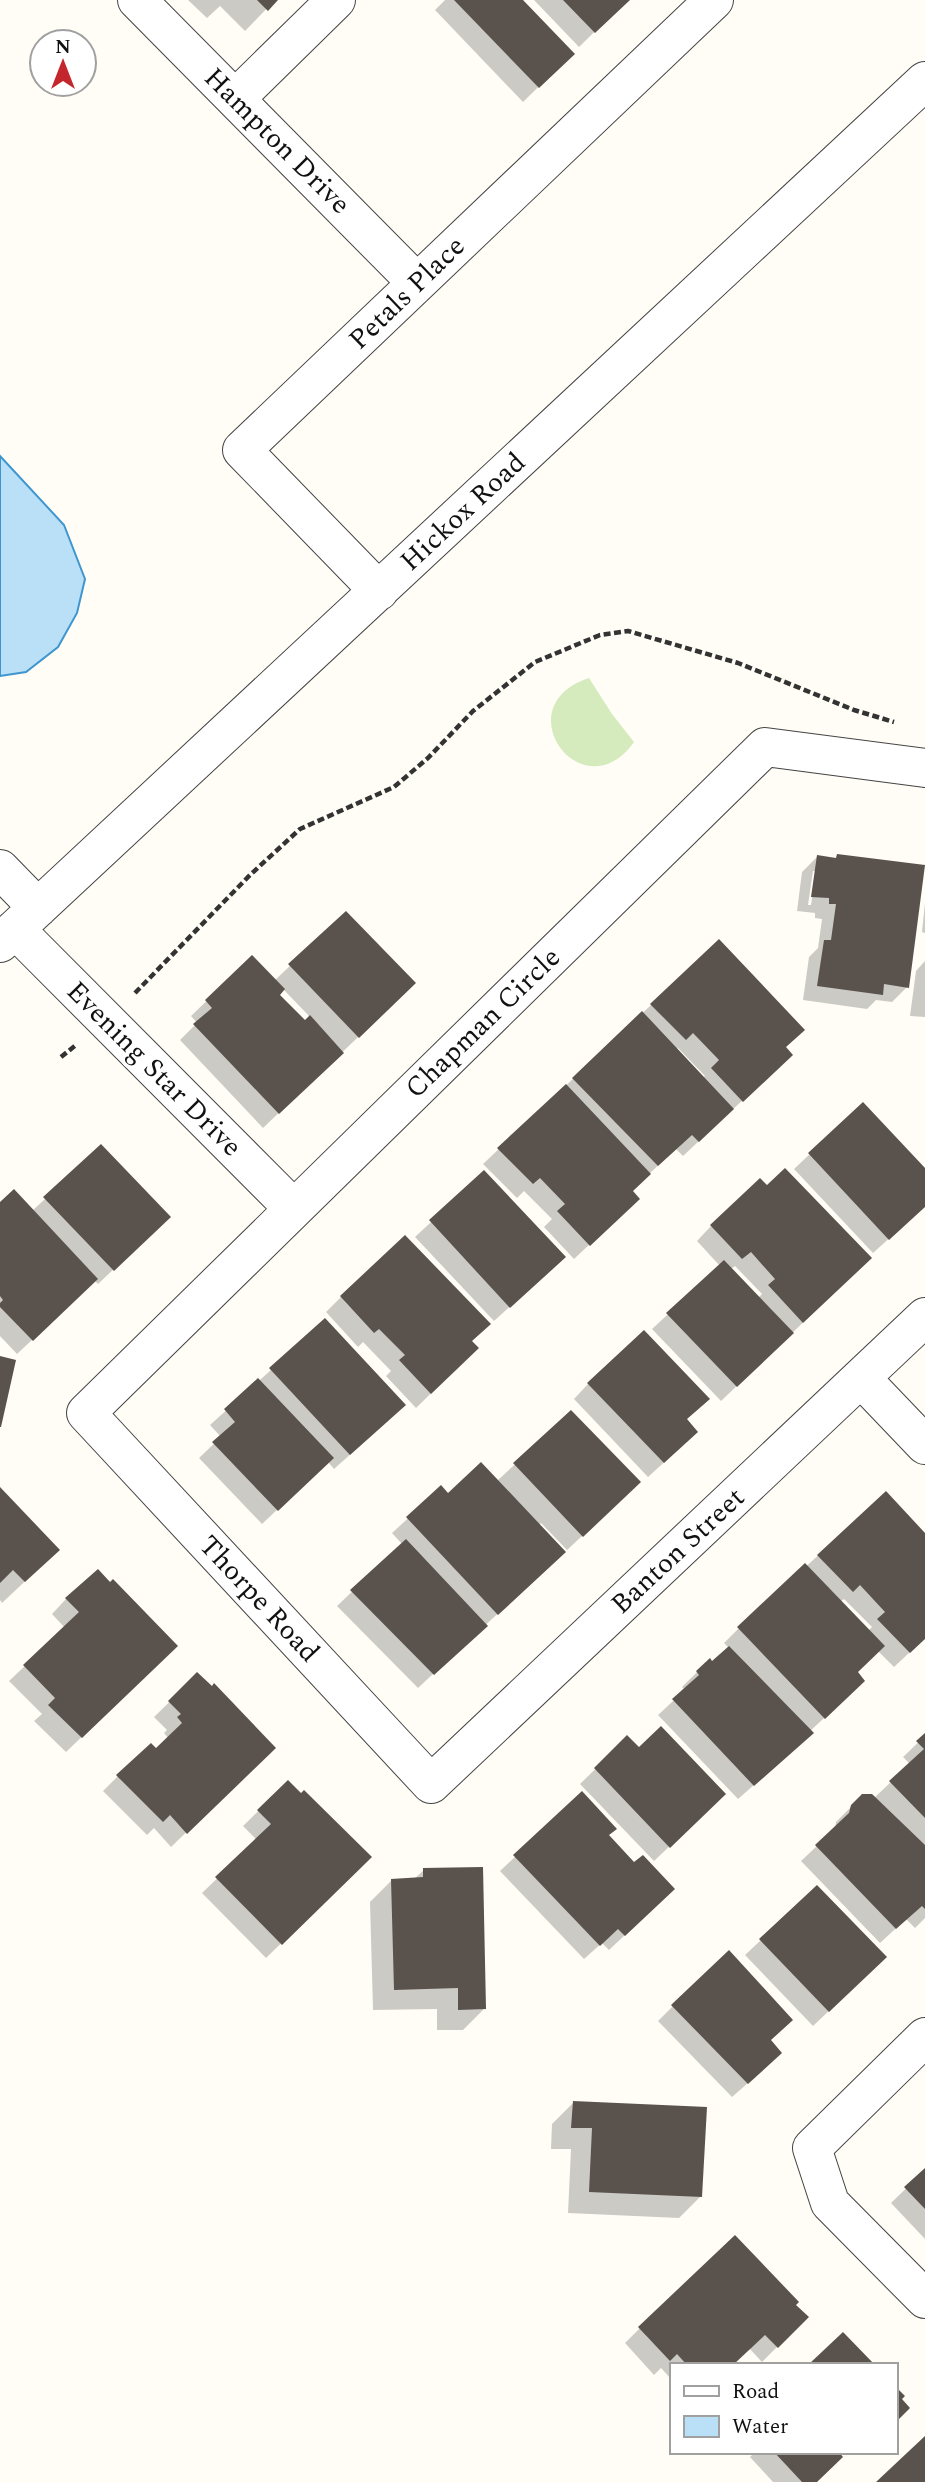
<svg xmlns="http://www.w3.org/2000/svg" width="925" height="2482" viewBox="0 0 925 2482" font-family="Spectral,serif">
  <rect width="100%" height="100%" fill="#fffdf5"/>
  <!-- green -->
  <path fill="#d5ebbd" d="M 589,678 L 612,714 L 634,742 C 583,814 503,706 589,678 Z"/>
  <!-- water -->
  <path fill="#b9e0f7" stroke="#3f96cf" stroke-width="2" d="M 0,456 L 64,525 L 85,579 L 77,613 L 58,647 L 26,672 L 0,676 Z"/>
  <!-- shadow -->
  <path fill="#0003" fill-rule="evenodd" d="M 188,0 L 275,0 L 245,31 L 220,6 L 207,18 Z
    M 445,0 L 520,0 L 572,54 L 523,102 L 435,10 Z
    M 534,0 L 627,0 L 579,47 Z
    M 838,856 L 907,987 L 892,1002 L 876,1000 L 867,1009 L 803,1000 L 809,957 L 818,948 L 822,919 L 815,918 L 815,913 L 797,911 L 802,872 L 817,857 L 834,859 ZM 813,871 L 816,871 L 811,905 L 808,905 Z
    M 925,903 L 925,933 L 922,932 Z
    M 346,913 L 399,998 L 263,1128 L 180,1040 L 197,1023 L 191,1016 L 252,957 L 274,981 ZM 283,989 L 310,1017 L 305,1023 L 277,995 Z
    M 925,961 L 925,1017 L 910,1016 L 916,971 Z
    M 651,1005 L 785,1048 L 776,1069 L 683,1156 L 676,1149 L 649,1174 L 631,1192 L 623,1213 L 574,1259 L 544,1227 L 552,1219 L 524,1191 L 517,1198 L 483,1164 ZM 678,1048 L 705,1076 L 702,1078 L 676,1050 Z
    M 863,1104 L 925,1170 L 925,1206 L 873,1253 L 794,1169 Z
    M 484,1173 L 549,1271 L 494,1321 L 415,1237 Z
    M 45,1199 L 154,1231 L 98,1284 L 95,1281 L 17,1354 L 0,1336 L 0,1204 L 32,1211 Z
    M 711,1226 L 855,1273 L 721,1401 L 652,1329 L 720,1266 L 697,1241 ZM 735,1266 L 762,1294 L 758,1298 L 731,1269 Z
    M 341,1297 L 471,1342 L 462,1363 L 416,1408 L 386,1376 L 391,1371 L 363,1342 L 358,1347 L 326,1312 Z
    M 271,1370 L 389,1420 L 334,1469 L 328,1462 L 262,1524 L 199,1458 L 221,1437 L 210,1425 Z
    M 588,1384 L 685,1420 L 681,1447 L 648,1477 L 574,1399 Z
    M 571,1412 L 624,1497 L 567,1550 L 541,1523 L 539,1526 L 549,1566 L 418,1688 L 337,1606 L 402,1544 L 392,1533 L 441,1488 L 448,1495 L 497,1481 Z
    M 0,1489 L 36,1571 L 2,1603 L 0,1600 Z
    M 886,1493 L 925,1535 L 925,1638 L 894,1667 L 878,1651 L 856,1673 L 848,1696 L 809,1732 L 796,1748 L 738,1799 L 658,1715 L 685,1690 L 682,1687 L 697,1672 L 712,1664 L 729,1648 L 724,1643 L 739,1628 ZM 844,1599 L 872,1627 L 868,1631 L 840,1602 Z
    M 66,1599 L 161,1661 L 66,1752 L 34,1721 L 42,1714 L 9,1681 L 65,1628 L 52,1614 Z
    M 197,1675 L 259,1762 L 171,1847 L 154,1828 L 147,1835 L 103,1791 L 118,1776 L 156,1750 L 168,1738 L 164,1733 L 167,1730 L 154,1717 Z
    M 925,1736 L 925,1918 L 915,1928 L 906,1919 L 880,1943 L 801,1861 L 835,1829 L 836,1822 L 852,1806 L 874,1798 L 910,1764 L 903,1757 Z
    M 627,1738 L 709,1809 L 654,1861 L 580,1784 Z
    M 288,1782 L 370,1857 L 266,1958 L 202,1893 L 257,1840 L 243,1826 Z
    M 582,1793 L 607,1836 L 658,1904 L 609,1950 L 602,1943 L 584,1959 L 500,1871 Z
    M 424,1870 L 485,2008 L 463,2030 L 437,2030 L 437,2009 L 373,2010 L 370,1902 L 392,1880 L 414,1879 Z
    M 817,1888 L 870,1972 L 813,2026 L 745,1955 Z
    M 673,2006 L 769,2041 L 765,2068 L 732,2097 L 658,2021 Z
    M 574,2102 L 701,2196 L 679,2218 L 568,2213 L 571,2149 L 551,2149 L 552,2124 Z
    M 925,2170 L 925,2239 L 891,2203 Z
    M 793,2305 L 806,2318 L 762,2362 L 749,2348 L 732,2365 L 671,2365 L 671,2379 L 661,2368 L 654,2375 L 625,2343 L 640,2328 Z
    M 755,2452 L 836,2452 L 815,2482 L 773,2482 L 750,2457 Z"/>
  <!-- building -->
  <path fill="#5a524d" d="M 257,0 L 278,0 L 268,11 Z
    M 454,0 L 523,0 L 575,54 L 539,88 Z
    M 563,0 L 630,0 L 595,33 Z
    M 837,854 L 925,865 L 909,988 L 884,984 L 883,995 L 817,986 L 824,940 L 831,940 L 836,904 L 829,904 L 829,898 L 811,897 L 817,855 L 836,858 Z
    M 346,911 L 416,983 L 359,1038 L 288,964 Z
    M 719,939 L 805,1030 L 786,1047 L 793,1055 L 743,1102 L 711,1068 L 719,1060 L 693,1033 L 686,1040 L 650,1004 Z
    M 252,955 L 285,989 L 280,995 L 305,1020 L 310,1015 L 344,1053 L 279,1114 L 193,1024 L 212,1008 L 205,1000 Z
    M 642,1011 L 734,1109 L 699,1142 L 692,1135 L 658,1166 L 572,1078 Z
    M 566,1084 L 651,1174 L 633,1191 L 640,1199 L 590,1246 L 557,1211 L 565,1204 L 540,1178 L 533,1184 L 497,1148 Z
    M 863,1102 L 925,1168 L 925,1207 L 889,1240 L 808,1153 Z
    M 101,1144 L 171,1217 L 114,1271 L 43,1197 Z
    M 785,1168 L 872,1258 L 803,1323 L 768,1285 L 775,1279 L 751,1252 L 742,1259 L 710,1225 L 760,1178 L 767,1185 Z
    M 484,1170 L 566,1257 L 510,1308 L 429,1220 Z
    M 14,1189 L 98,1279 L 33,1341 L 0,1307 L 0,1303 L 3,1300 L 0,1296 L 0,1202 Z
    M 405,1235 L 491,1324 L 472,1341 L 479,1348 L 431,1394 L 399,1360 L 405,1355 L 379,1329 L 374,1333 L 340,1296 Z
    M 724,1260 L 794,1333 L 737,1387 L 666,1313 Z
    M 325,1318 L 406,1405 L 350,1455 L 269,1368 Z
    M 644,1330 L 710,1399 L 687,1419 L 698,1432 L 664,1463 L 587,1383 Z
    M 0,1356 L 16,1360 L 1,1427 L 0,1427 Z
    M 258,1378 L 334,1458 L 278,1511 L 212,1442 L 235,1422 L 224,1409 Z
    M 571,1410 L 641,1482 L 583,1537 L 513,1463 Z
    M 481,1462 L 566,1552 L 498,1615 L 406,1517 L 441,1485 L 448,1493 Z
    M 0,1487 L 60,1550 L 25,1582 L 13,1570 L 0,1583 Z
    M 886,1491 L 925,1533 L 925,1639 L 910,1653 L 877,1619 L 885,1612 L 860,1585 L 853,1592 L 817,1555 Z
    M 406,1539 L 488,1626 L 434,1675 L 350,1590 Z
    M 805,1563 L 885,1646 L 858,1672 L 865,1681 L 825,1719 L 737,1627 Z
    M 98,1569 L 110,1582 L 113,1579 L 178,1646 L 82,1738 L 48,1705 L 55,1698 L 23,1665 L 79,1612 L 65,1598 Z
    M 729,1646 L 814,1733 L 754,1786 L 672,1699 L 699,1675 L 696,1671 L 710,1658 L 712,1661 Z
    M 197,1672 L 212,1686 L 214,1683 L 276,1748 L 187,1834 L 170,1815 L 163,1822 L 116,1775 L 151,1743 L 156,1748 L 182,1723 L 177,1717 L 181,1714 L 168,1701 Z
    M 661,1726 L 726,1794 L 670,1848 L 594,1768 L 627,1735 L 639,1747 Z
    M 925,1733 L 925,1818 L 889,1781 L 924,1749 L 916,1741 Z
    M 288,1780 L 301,1793 L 304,1790 L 372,1857 L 282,1945 L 215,1877 L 271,1824 L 257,1810 Z
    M 582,1791 L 617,1829 L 609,1835 L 634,1862 L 643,1855 L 675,1889 L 625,1936 L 618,1929 L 600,1946 L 513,1855 Z
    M 862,1794 L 872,1794 L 925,1845 L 925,1909 L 922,1906 L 896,1929 L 815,1845 L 849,1813 L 851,1805 Z
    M 483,1867 L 486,2009 L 458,2010 L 458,1988 L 394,1990 L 391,1879 L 423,1877 L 423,1868 Z
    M 817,1885 L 887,1957 L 829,2012 L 759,1939 Z
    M 729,1950 L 793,2020 L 771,2040 L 782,2053 L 748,2084 L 671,2005 Z
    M 573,2101 L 707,2107 L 702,2197 L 589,2192 L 592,2128 L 571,2128 Z
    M 925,2168 L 925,2209 L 904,2187 Z
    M 735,2235 L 799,2302 L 796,2305 L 809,2317 L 778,2348 L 765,2335 L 733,2365 L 687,2365 L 677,2354 L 670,2361 L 638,2327 Z
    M 843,2332 L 875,2365 L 808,2365 Z
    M 895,2386 L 905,2396 L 902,2399 L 910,2408 L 895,2423 Z
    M 925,2436 L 925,2482 L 876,2482 Z
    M 774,2452 L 839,2452 L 843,2457 L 817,2482 L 802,2482 Z"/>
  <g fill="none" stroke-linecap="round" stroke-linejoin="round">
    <!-- minor casing -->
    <g stroke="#444" stroke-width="40">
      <path id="minor" d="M 137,0 L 417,283
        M 235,99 L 336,0
        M 379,591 L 242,450 L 714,0
        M 925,768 L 765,747 L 86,1413 L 431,1784 L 925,1317
        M 0,869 L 38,908
        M 15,929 L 293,1208
        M 0,943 L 925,81
        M 861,1378 L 925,1445
        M 925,2037 L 812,2148 L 830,2203 L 925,2299"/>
    </g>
    <!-- path -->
    <path stroke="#333" stroke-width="4.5" stroke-dasharray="7 3.5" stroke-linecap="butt" d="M 135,993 L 250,875 L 300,829 L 394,787 L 428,758 L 473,711 L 535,662 L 600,635 L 628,631 L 738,663 L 854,710 L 894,722
      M 61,1057 L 76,1045"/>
    <!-- minor -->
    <use href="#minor" stroke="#fff" stroke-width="38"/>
  </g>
  <g text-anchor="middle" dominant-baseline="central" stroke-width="7" stroke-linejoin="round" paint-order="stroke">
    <!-- street labels -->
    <g font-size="28" fill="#111" stroke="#fff">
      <text transform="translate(277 141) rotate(45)">Hampton Drive</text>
      <text transform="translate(407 293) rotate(-44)">Petals Place</text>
      <text transform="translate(463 512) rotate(-43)">Hickox Road</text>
      <text transform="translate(483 1023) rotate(-44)">Chapman Circle</text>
      <text transform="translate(154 1069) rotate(45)">Evening Star Drive</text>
      <text transform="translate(678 1551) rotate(-43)">Banton Street</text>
      <text transform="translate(259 1599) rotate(47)">Thorpe Road</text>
    </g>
  </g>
  <!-- legend -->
  <rect x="670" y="2363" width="228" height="91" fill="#ffffff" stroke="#a0a0a0" stroke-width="2"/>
  <rect x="684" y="2386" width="35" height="10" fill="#ffffff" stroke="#a0a0a0" stroke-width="2"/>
  <text x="732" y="2398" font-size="21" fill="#111111">Road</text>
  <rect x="684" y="2416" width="35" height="21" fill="#b9e0f7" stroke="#a0a0a0" stroke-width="2"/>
  <text x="732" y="2433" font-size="21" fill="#111111">Water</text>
  <!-- north arrow -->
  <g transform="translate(63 63)"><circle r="33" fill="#ffffff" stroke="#a0a0a0" stroke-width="2"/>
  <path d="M0-5L12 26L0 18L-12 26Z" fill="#c4262e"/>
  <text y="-10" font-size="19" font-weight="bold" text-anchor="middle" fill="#111111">N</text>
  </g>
</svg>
